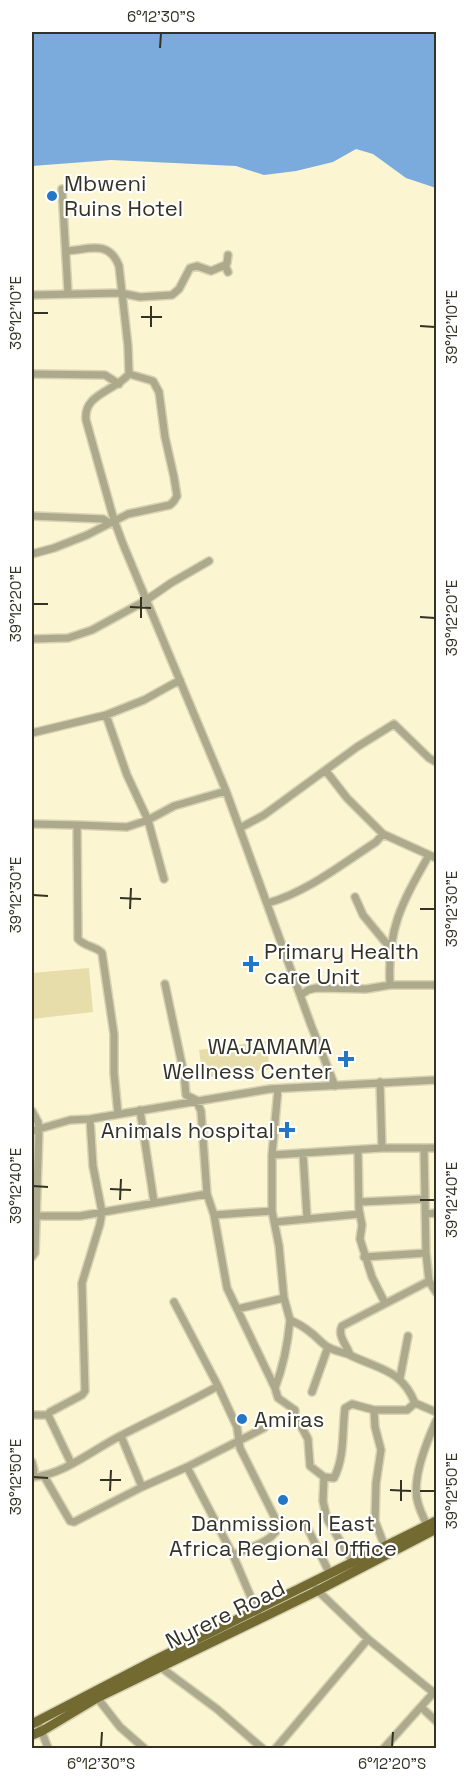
<svg xmlns="http://www.w3.org/2000/svg" width="468" height="1780" viewBox="0 0 468 1780" font-family="'Space Grotesk',sans-serif">
  <rect width="100%" height="100%" fill="#fbf5d1"/>
  <!-- green -->
  <path fill="#e6ddab" d="M 89,968 L 93,1012 L 32,1019 L 32,973 Z
    M 266,1041 L 270,1069 L 203,1078 L 199,1050 Z"/>
  <!-- water -->
  <path fill="#7babdd" d="M 32,32 L 436,32 L 436,188 L 406,178 L 373,154 L 356,149 L 333,162 L 296,171 L 264,175 L 236,166 L 111,160 L 32,166 Z"/>
  <g fill="none" stroke-linecap="round" stroke-linejoin="round">
    <!-- minor casing -->
    <g stroke="#d7d2b2" stroke-width="10">
      <path id="minor" d="M 62,189 L 68,293
        M 66,251 C 88,250 109,239 119,266 L 128,346 L 129,374 C 115,391 83,394 86,420 L 114,520 L 123,544 L 226,791 L 311,1025 L 335,1086
        M 228,255 L 227,263 L 225,265 L 228,272
        M 32,295 L 121,293 L 140,297 L 172,295 L 179,289 L 190,268 L 197,266 L 211,271 L 225,265
        M 32,374 L 105,375 L 119,384
        M 32,516 L 103,519 L 109,523
        M 32,554 L 54,548 L 87,535 L 128,514 L 170,505 L 174,501 L 177,496 L 174,477 L 165,437 L 159,392 L 153,381 L 129,374
        M 32,639 L 68,638 L 92,630 L 145,601 L 171,583 L 209,561
        M 106,715 L 127,775 L 148,820 L 164,879
        M 32,733 L 106,715 L 144,700 L 180,680
        M 326,771 L 347,798 L 383,834 L 436,858
        M 32,824 L 77,825
        M 240,828 L 264,815 L 357,747 L 394,724 L 429,758 L 436,762
        M 355,897 L 363,915 L 391,949
        M 268,903 C 307,892 342,864 376,842 L 383,834
        M 165,984 L 184,1074 L 186,1095 L 196,1100 L 201,1111 L 207,1194 L 214,1215 L 227,1288 L 275,1388 L 278,1398 L 295,1410 L 295,1415 L 308,1439 L 310,1466 L 324,1477 L 334,1478 C 345,1456 342,1432 345,1408 L 352,1404 L 374,1410 L 407,1410 L 415,1403
        M 390,985 C 387,928 402,903 429,855
        M 301,995 L 308,990 L 316,988 L 366,989 L 390,985 L 436,985
        M 380,1082 L 382,1148
        M 278,1089 L 272,1155 L 272,1211 L 279,1246 L 284,1298 L 290,1320 C 297,1323 304,1327 310,1332 C 316,1336 321,1343 328,1347 C 334,1351 343,1352 350,1355 C 380,1370 401,1369 415,1403 L 436,1412
        M 140,1110 L 154,1202
        M 32,1111 L 38,1122 L 39,1129 L 35,1253 L 32,1257
        M 118,1114 L 114,1073 L 114,1034 L 102,953 C 96,946 85,947 78,939 L 77,825 L 127,827 L 148,820 L 174,806 L 226,791
        M 32,1131 L 70,1120 L 90,1119 L 270,1089 L 436,1080
        M 424,1148 L 426,1253 L 429,1281 L 436,1292
        M 358,1150 L 359,1210 L 362,1225 L 360,1239 L 372,1277 L 385,1303
        M 303,1153 L 307,1218
        M 272,1155 L 382,1148 L 436,1148
        M 360,1202 L 425,1199
        M 426,1214 L 436,1213
        M 214,1215 L 272,1211
        M 37,1216 L 80,1216 L 207,1194
        M 275,1222 L 360,1214
        M 364,1257 L 426,1253
        M 174,1302 L 218,1386 L 237,1427 L 240,1448 L 278,1524 C 279,1540 246,1549 233,1555
        M 237,1309 L 284,1298
        M 350,1355 C 347,1345 337,1336 342,1326 L 429,1281
        M 400,1378 L 408,1336
        M 275,1388 C 283,1367 288,1342 290,1320
        M 312,1392 L 328,1347
        M 374,1410 L 375,1427 L 381,1450 L 376,1483 L 375,1521 L 385,1547
        M 33,1415 L 48,1415
        M 121,1436 L 142,1487
        M 32,1462 L 34,1470 L 32,1478
        M 71,1463 L 48,1415 L 50,1412 L 82,1395 L 85,1391 L 82,1283 L 100,1224 L 102,1212 L 93,1166 L 90,1119
        M 187,1467 L 233,1555 L 258,1614
        M 44,1476 L 70,1521 L 74,1522 L 142,1487 L 187,1467 L 264,1428
        M 33,1477 C 63,1475 93,1450 120,1436 C 153,1419 186,1404 218,1386
        M 324,1477 L 323,1501 L 327,1519 L 353,1563
        M 279,1527 L 304,1525 L 307,1527 L 330,1574
        M 429,1529 C 425,1521 420,1511 418,1503 C 411,1481 427,1441 436,1421
        M 316,1589 L 368,1639 L 434,1693
        M 159,1666 L 217,1709 L 262,1748
        M 95,1695 L 120,1727 L 144,1748
        M 421,1707 L 436,1721
        M 40,1727 L 48,1748
        M 276,1748 L 368,1639
        M 384,1748 L 435,1691"/>
    </g>
    <!-- major casing -->
    <g stroke="#d7d2b2" stroke-width="12">
      <path id="major" d="M 32,1724 L 155,1660 L 436,1521
        M 32,1735 L 42,1731 L 97,1698 L 317,1591 L 436,1529"/>
    </g>
    <!-- minor -->
    <use href="#minor" stroke="#ada98c" stroke-width="7"/>
    <!-- major -->
    <use href="#major" stroke="#736a32" stroke-width="9"/>
  </g>
  <!-- ticks -->
  <path fill="none" stroke="#343224" stroke-width="2" d="M 160,48 L 161,33M 33,313 L 48,313M 141,317 L 162,317M 420,326 L 435,327M 151,327 L 151,306M 33,604 L 48,604M 130,607 L 151,608M 420,617 L 435,618M 141,618 L 141,597M 33,895 L 48,896M 120,898 L 141,899M 130,909 L 131,888M 420,909 L 435,909M 33,1186 L 48,1187M 110,1189 L 131,1190M 120,1200 L 121,1179M 420,1200 L 435,1200M 33,1477 L 48,1478M 100,1480 L 121,1480M 390,1490 L 411,1491M 110,1491 L 111,1470M 420,1491 L 435,1491M 401,1501 L 401,1480M 101,1747 L 102,1732M 392,1747 L 393,1732"/>
  <!-- markers -->
  <g fill="#2377c6" stroke="#fff" stroke-width="2">
    <circle cx="52" cy="196" r="6"/>
    <path d="M248 955h6v6h6v6h-6v6h-6v-6h-6v-6h6z"/>
    <path d="M343 1050h6v6h6v6h-6v6h-6v-6h-6v-6h6z"/>
    <path d="M284 1121h6v6h6v6h-6v6h-6v-6h-6v-6h6z"/>
    <circle cx="242" cy="1419" r="6"/>
    <circle cx="283" cy="1500" r="6"/>
  </g>
  <g text-anchor="middle" dominant-baseline="central" stroke-width="4.5" stroke-linejoin="round" paint-order="stroke">
    <!-- poi labels -->
    <g font-size="22" fill="#343224" stroke="#fff" text-anchor="start">
      <text x="64" y="183">Mbweni<tspan x="64" dy="25">Ruins Hotel</tspan></text>
      <text x="264" y="951">Primary Health<tspan x="264" dy="25">care Unit</tspan></text>
      <text x="332" y="1046" text-anchor="end">WAJAMAMA<tspan x="332" dy="25">Wellness Center</tspan></text>
      <text x="274" y="1130" text-anchor="end">Animals hospital</text>
      <text x="254" y="1419">Amiras</text>
      <text x="283" y="1523" text-anchor="middle">Danmission | East<tspan x="283" dy="25">Africa Regional Office</tspan></text>
    </g>
    <!-- street labels -->
    <g font-size="22" fill="#343224" stroke="#fff">
      <text transform="translate(225 1614) rotate(-26)">Nyrere Road</text>
    </g>
  </g>
  <!-- border -->
  <rect width="468" height="1780" fill="none" stroke="#ffffff" stroke-width="66"/>
  <rect x="33" y="33" width="402" height="1714" fill="none" stroke="#343224" stroke-width="2"/>
  <g font-size="15" text-anchor="middle" fill="#343224">
    <text x="161" y="22">6°12'30"S</text>
    <text transform="translate(16 313) rotate(-90)" y="5">39°12'10"E</text>
    <text transform="translate(452 327) rotate(-90)" y="5">39°12'10"E</text>
    <text transform="translate(16 604) rotate(-90)" y="5">39°12'20"E</text>
    <text transform="translate(452 618) rotate(-90)" y="5">39°12'20"E</text>
    <text transform="translate(16 895) rotate(-90)" y="5">39°12'30"E</text>
    <text transform="translate(452 909) rotate(-90)" y="5">39°12'30"E</text>
    <text transform="translate(16 1186) rotate(-90)" y="5">39°12'40"E</text>
    <text transform="translate(452 1200) rotate(-90)" y="5">39°12'40"E</text>
    <text transform="translate(16 1477) rotate(-90)" y="5">39°12'50"E</text>
    <text transform="translate(452 1491) rotate(-90)" y="5">39°12'50"E</text>
    <text x="101" y="1769">6°12'30"S</text>
    <text x="392" y="1769">6°12'20"S</text>
  </g>
</svg>
